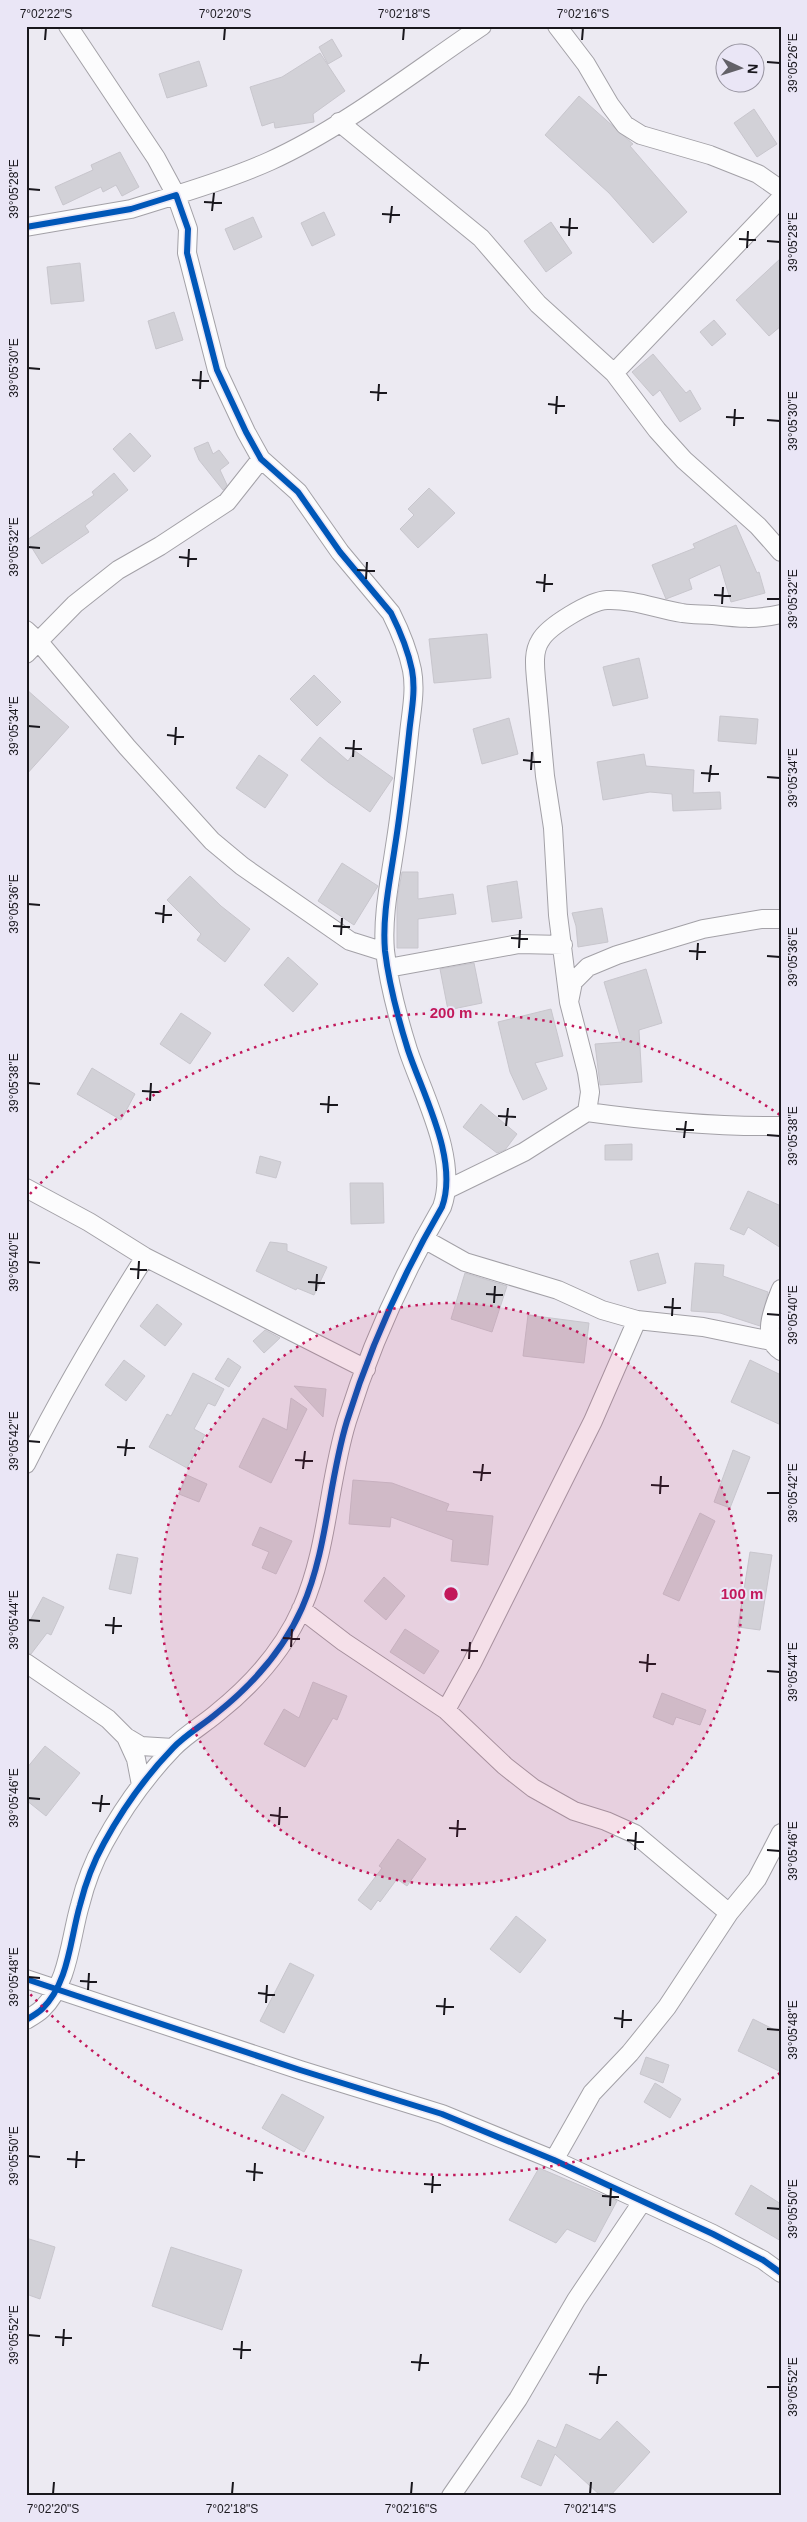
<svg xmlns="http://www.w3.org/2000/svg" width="807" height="2522" viewBox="0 0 807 2522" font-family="Helvetica,sans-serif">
  <rect width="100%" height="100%" fill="#eceaf2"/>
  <!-- building -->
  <path fill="#d2d1d7" stroke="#c8c6cd" d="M 332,39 L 342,56 L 328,64 L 319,47 Z
    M 320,53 L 345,91 L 313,114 L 314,122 L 275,128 L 274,122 L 262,126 L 250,87 L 282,77 Z
    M 199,61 L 207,86 L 167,98 L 159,74 Z
    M 579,96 L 633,144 L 630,146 L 687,212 L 653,243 L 609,193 L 545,135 Z
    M 754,109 L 777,144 L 757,157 L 734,123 Z
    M 120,152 L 139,187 L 122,196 L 116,185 L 103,192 L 101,187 L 63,205 L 55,187 L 93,170 L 91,165 Z
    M 324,212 L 335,235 L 312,246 L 301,223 Z
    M 253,217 L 262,237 L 234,250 L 225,229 Z
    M 551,222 L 572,253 L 546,272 L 524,241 Z
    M 781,258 L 781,326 L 769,336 L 736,300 Z
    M 80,263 L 84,301 L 51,304 L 47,267 Z
    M 174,312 L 183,340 L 156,349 L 148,321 Z
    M 714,320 L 726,334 L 712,346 L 700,332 Z
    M 653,354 L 686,393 L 690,390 L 701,409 L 680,422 L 660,390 L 653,396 L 632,372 Z
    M 130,433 L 151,456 L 134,472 L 113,449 Z
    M 208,442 L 213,454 L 219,450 L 229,463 L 220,470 L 227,485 L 223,490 L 199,460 L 194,448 Z
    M 114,473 L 128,490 L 85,526 L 89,532 L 42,564 L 27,540 L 94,495 L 92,492 Z
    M 429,488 L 455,513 L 418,548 L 400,529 L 414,515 L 408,509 Z
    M 736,525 L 757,573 L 759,572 L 765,593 L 731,602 L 720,565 L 689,579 L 692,589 L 666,599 L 652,565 L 695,548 L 693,544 Z
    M 487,634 L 491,678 L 434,683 L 429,639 Z
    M 639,658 L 648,698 L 613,706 L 603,667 Z
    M 314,675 L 341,702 L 317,726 L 290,699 Z
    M 26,689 L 69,727 L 26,775 Z
    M 720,716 L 758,719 L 756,744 L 718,741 Z
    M 509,718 L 518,754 L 482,764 L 473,729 Z
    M 320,737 L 348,761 L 355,751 L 393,778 L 370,812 L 328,782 L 301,760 Z
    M 644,754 L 646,766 L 694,770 L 693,793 L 720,792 L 721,809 L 673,811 L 672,794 L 650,792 L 603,800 L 597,762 Z
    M 259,755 L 288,775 L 265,808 L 236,788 Z
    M 342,863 L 378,886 L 354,925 L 318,901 Z
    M 402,872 L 418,872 L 418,899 L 453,894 L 456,914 L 418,919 L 418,948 L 397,948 L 397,900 Z
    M 190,876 L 221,906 L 250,929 L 225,962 L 197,940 L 201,934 L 167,900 Z
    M 517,881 L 522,918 L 492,922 L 487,886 Z
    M 602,908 L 608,942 L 578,947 L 576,926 L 572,913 Z
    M 288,957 L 318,984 L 293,1012 L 264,985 Z
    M 474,963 L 482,1003 L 448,1010 L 440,969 Z
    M 646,969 L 662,1023 L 639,1030 L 642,1082 L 600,1085 L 595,1044 L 622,1042 L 604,982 Z
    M 551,1009 L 563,1056 L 535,1063 L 547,1089 L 523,1100 L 510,1072 L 498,1022 Z
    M 181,1013 L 211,1033 L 190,1064 L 160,1044 Z
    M 92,1068 L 135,1094 L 121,1120 L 77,1094 Z
    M 481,1104 L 517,1134 L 505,1150 L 497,1153 L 463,1127 Z
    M 632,1144 L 632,1160 L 605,1160 L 605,1145 Z
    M 260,1156 L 281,1162 L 276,1178 L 256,1173 Z
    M 350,1183 L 383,1183 L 384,1223 L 351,1224 Z
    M 748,1191 L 781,1206 L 781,1248 L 748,1227 L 744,1235 L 730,1229 Z
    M 270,1242 L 287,1244 L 287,1251 L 327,1267 L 314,1295 L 297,1288 L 296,1290 L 256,1271 Z
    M 658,1253 L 666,1283 L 638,1291 L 630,1261 Z
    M 695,1263 L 724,1265 L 723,1276 L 768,1292 L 760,1326 L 720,1313 L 691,1311 Z
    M 465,1273 L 507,1286 L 492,1332 L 451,1319 Z
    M 157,1304 L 182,1324 L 165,1346 L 140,1326 Z
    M 528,1315 L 589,1323 L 584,1363 L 523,1356 Z
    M 265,1330 L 280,1338 L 264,1353 L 253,1341 Z
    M 228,1358 L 241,1367 L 229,1387 L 215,1379 Z
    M 124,1360 L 145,1376 L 126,1401 L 105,1385 Z
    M 750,1360 L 781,1375 L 781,1425 L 731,1402 Z
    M 193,1373 L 224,1389 L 215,1406 L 208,1403 L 194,1429 L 205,1435 L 187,1468 L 149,1447 L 167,1414 L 171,1416 Z
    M 294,1386 L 326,1389 L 323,1417 Z
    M 291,1398 L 307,1409 L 271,1483 L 239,1467 L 263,1418 L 287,1430 Z
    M 733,1450 L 750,1457 L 730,1508 L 714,1502 Z
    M 187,1475 L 207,1484 L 199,1502 L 179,1494 Z
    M 353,1480 L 392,1483 L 449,1504 L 446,1511 L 493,1516 L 488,1565 L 451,1561 L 453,1540 L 391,1517 L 390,1527 L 349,1524 Z
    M 700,1513 L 715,1521 L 679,1601 L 663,1594 Z
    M 260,1527 L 292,1541 L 276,1574 L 262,1568 L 269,1552 L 252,1545 Z
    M 750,1552 L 772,1555 L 760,1630 L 738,1627 Z
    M 117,1554 L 138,1558 L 131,1594 L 109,1589 Z
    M 384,1577 L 405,1596 L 386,1620 L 364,1601 Z
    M 43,1597 L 64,1607 L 51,1635 L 47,1633 L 31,1654 L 26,1652 L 26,1628 Z
    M 405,1629 L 439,1651 L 424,1674 L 390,1652 Z
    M 313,1682 L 347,1696 L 337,1720 L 333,1718 L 305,1767 L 264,1744 L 284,1709 L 299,1718 Z
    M 662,1693 L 706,1710 L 700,1725 L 676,1717 L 673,1725 L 653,1717 Z
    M 45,1746 L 80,1773 L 46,1816 L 26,1800 L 26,1769 Z
    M 398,1839 L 426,1859 L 407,1886 L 397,1879 L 380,1902 L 378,1900 L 371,1910 L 358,1900 L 382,1868 L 379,1866 Z
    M 516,1916 L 546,1940 L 520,1973 L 490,1949 Z
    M 290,1963 L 314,1975 L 284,2033 L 260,2021 Z
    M 753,2019 L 781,2033 L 781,2072 L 738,2051 Z
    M 646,2057 L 669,2065 L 663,2083 L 640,2074 Z
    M 655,2083 L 681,2099 L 670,2118 L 644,2102 Z
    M 282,2094 L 324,2117 L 304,2152 L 262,2128 Z
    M 539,2168 L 617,2201 L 595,2242 L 567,2229 L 556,2243 L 509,2220 Z
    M 751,2185 L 781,2204 L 781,2241 L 735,2214 Z
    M 26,2238 L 55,2247 L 40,2299 L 26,2294 Z
    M 171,2247 L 242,2270 L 222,2330 L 152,2306 Z
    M 617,2421 L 650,2452 L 610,2496 L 601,2496 L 555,2454 L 541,2486 L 521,2477 L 538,2440 L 556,2448 L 566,2424 L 600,2440 Z"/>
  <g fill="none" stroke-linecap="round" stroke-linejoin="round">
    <!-- street casing -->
    <g stroke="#a3a1a7" stroke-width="20">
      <path id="street" d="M 68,26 L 156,158 L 176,195 C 208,185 239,175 270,161 C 343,128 415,71 482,26
        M 557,26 L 586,64 L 610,105 L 625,125 L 641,135 L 710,155 L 758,174 L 781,190
        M 339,122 L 481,238 L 538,304 L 614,373 L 657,430 L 684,460 L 758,526 L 781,552
        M 26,227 L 131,209 L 176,195 L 188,229 L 187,253 L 217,370 L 246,432 L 261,459 L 298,492 L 340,552 L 391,613 C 400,631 408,650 412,670 C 416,691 411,713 409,734 C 405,771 401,809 395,846 C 390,881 382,916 385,951 C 389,985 398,1018 408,1050 C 423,1095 459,1160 442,1207 C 403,1274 370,1347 347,1421 C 328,1483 328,1549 302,1608 C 283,1651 252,1685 217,1713 C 203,1725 185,1735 173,1748 C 146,1776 122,1810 104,1843 C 94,1861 85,1885 80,1905 C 70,1939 69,1983 42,2009 C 38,2013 31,2017 26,2020
        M 614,373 L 781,198
        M 26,630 L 39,642 L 127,747 L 212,841 L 242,866 L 350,941 L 385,952
        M 26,654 L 75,604 L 118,570 L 160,546 L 227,502 L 261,459
        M 388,968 L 519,944 L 563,945
        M 569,1002 L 558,915 L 553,828 L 545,776 L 536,679 C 535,667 533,652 540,641 C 548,626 590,601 607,600 C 633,599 657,609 682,613 C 692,615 703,614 713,615 C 738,618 755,620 781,614
        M 587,1112 C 652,1121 716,1127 781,1126
        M 26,1188 L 89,1222 L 145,1257 L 366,1369
        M 446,1190 L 524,1152 L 587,1112 L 590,1092 L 587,1072 L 569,1002 L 573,982 L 588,967 L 617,955 L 703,929 L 762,919 L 781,919
        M 424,1239 L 465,1262 L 558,1290 L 602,1310 L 637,1320 L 703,1327 L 771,1341
        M 781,1289 C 774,1307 760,1338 781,1351
        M 26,1464 C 62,1392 102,1325 145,1257
        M 301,1609 L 344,1642 L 446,1710 L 505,1766 L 533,1788 L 574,1811 L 606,1821 L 635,1834 L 729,1913
        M 26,1663 L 108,1719 L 126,1737 L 136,1759 L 141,1785
        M 446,1710 L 472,1663 L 593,1421 L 637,1320
        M 126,1737 L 141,1746 L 173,1748
        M 26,1979 L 300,2070 L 442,2114 L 554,2160 L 713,2234 L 763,2260 L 781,2273
        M 554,2160 L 592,2093 L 630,2053 L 667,2007 L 729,1913 L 757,1879 L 781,1833
        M 451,2496 L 518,2399 L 576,2300 L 642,2202"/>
    </g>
    <!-- street -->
    <use href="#street" stroke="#fcfcfd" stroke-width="18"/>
    <!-- cycleway casing -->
    <g stroke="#eae6f6" stroke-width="9">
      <path id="cycleway" d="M 26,227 L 131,209 L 176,195 L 188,229 L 187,253 L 217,370 L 246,432 L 261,459 L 298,492 L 340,552 L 391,613 C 400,631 408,650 412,670 C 416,691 411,713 409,734 C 405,771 401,809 395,846 C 390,881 382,916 385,951 C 389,985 398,1018 408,1050 C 423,1095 459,1160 442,1207 C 403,1274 370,1347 347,1421 C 328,1483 328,1549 302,1608 C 283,1651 252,1685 217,1713 C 203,1725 185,1735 173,1748 C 146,1776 122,1810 104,1843 C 94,1861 85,1885 80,1905 C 70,1939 69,1983 42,2009 C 38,2013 31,2017 26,2020
        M 26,1979 L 300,2070 L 442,2114 L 554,2160 L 713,2234 L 763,2260 L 781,2273"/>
    </g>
    <!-- cycleway -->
    <use href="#cycleway" stroke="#0057b8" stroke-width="6"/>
  </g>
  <!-- ticks -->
  <path fill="none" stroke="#19171d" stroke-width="2" d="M 45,40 L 46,28M 224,40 L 225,28M 403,40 L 404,28M 582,40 L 583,28M 767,62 L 780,63M 28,189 L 40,190M 204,202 L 222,203M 212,211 L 214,193M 382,214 L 400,215M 390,223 L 392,206M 560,227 L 578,228M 569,236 L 570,218M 739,239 L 756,240M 767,241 L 780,242M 747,248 L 748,231M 28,368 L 40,369M 192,380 L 209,381M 200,389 L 201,371M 370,392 L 387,393M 378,401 L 379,384M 548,404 L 565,406M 556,414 L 557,396M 726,417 L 744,418M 767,420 L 780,421M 734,426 L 735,409M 28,547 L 40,548M 179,557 L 197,559M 188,567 L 189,549M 357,570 L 375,571M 366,579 L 367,562M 536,582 L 553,584M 544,592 L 545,574M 714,595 L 731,596M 767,599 L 780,599M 722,604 L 723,587M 28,726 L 40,727M 167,735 L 184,737M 175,745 L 176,727M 345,748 L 362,749M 353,757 L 354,740M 523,760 L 541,762M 531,770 L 532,752M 701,773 L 719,774M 767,777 L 780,778M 709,782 L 711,765M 28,904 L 40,905M 155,913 L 172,915M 163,923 L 164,905M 333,926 L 350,927M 341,935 L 342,918M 511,938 L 528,939M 519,948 L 520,930M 689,951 L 706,952M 767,956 L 780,957M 697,960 L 698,943M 28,1083 L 40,1084M 142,1091 L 160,1092M 150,1101 L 151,1083M 320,1104 L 338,1105M 328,1113 L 329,1096M 498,1116 L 516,1117M 506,1126 L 508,1108M 676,1129 L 694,1130M 767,1135 L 780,1136M 684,1138 L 686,1121M 28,1262 L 40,1263M 130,1269 L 147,1270M 138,1279 L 139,1261M 308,1282 L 325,1283M 316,1291 L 317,1274M 486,1294 L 503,1295M 494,1303 L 495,1286M 664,1307 L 681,1308M 767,1314 L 780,1315M 672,1316 L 673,1298M 28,1441 L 40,1442M 117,1447 L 135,1448M 125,1456 L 127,1439M 295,1460 L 313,1461M 303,1469 L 305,1451M 473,1472 L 491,1473M 481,1481 L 483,1464M 651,1485 L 669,1486M 767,1493 L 780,1493M 660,1494 L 661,1476M 28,1620 L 40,1621M 105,1625 L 122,1626M 113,1634 L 114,1617M 283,1638 L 300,1639M 291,1647 L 292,1629M 461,1650 L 478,1651M 469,1659 L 470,1642M 639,1662 L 656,1664M 767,1671 L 780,1672M 647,1672 L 648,1654M 28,1798 L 40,1799M 92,1803 L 110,1804M 100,1812 L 102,1795M 270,1815 L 288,1817M 279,1825 L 280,1807M 449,1828 L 466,1829M 457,1837 L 458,1820M 627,1840 L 644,1842M 635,1850 L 636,1832M 767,1850 L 780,1851M 28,1977 L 40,1978M 80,1981 L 97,1982M 88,1990 L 89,1973M 258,1993 L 275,1995M 266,2003 L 267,1985M 436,2006 L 454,2007M 444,2015 L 445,1998M 614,2018 L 632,2020M 622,2028 L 623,2010M 767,2029 L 780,2030M 28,2156 L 40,2157M 67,2159 L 85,2160M 76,2168 L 77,2151M 246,2171 L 263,2173M 254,2181 L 255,2163M 424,2184 L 441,2185M 432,2193 L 433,2176M 602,2196 L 619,2197M 610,2206 L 611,2188M 767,2208 L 780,2209M 28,2335 L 40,2336M 55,2337 L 72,2338M 63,2346 L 64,2329M 233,2349 L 251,2350M 241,2359 L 242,2341M 411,2362 L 429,2363M 419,2371 L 421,2354M 589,2374 L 607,2375M 597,2384 L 599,2366M 767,2387 L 780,2387M 53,2494 L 54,2482M 232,2494 L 233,2482M 411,2494 L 412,2482M 590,2494 L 591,2482"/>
  <!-- distance rings -->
  <circle cx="451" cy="1594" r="291" fill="#c2185b" fill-opacity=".12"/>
  <g fill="none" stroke="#c2185b" stroke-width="2.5" stroke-dasharray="2.5 5">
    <circle cx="451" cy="1594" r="291"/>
    <path d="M780 2073A581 581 0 0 1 30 1994M30 1194A581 581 0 0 1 780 1115"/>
  </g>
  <circle cx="451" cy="1594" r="8" fill="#c2185b" stroke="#eae6f6" stroke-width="2.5"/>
  <g font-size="15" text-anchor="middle" font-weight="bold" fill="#c2185b" stroke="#eae6f6" stroke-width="4" stroke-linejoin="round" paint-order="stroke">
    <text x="451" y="1018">200 m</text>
    <text x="742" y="1599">100 m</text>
  </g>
  <!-- border -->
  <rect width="807" height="2522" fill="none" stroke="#eae6f6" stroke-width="55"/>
  <!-- north arrow -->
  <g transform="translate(740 68) rotate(94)"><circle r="24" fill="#eae6f6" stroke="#96939f"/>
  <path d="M0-4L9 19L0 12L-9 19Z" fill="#636168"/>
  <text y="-8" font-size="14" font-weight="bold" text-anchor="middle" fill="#19171d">N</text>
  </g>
  <rect x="28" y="28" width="752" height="2466" fill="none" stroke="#19171d" stroke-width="2"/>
  <g font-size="12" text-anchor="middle" fill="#19171d">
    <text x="46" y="18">7°02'22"S</text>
    <text x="225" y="18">7°02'20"S</text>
    <text x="404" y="18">7°02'18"S</text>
    <text x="583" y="18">7°02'16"S</text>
    <text transform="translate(793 63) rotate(-90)" y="4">39°05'26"E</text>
    <text transform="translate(14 189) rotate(-90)" y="4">39°05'28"E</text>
    <text transform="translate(793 242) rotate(-90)" y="4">39°05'28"E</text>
    <text transform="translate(14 368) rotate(-90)" y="4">39°05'30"E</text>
    <text transform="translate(793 421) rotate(-90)" y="4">39°05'30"E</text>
    <text transform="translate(14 547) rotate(-90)" y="4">39°05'32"E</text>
    <text transform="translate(793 599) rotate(-90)" y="4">39°05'32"E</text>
    <text transform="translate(14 726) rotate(-90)" y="4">39°05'34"E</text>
    <text transform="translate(793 778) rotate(-90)" y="4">39°05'34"E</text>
    <text transform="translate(14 904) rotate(-90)" y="4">39°05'36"E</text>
    <text transform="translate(793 957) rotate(-90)" y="4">39°05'36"E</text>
    <text transform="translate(14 1083) rotate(-90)" y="4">39°05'38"E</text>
    <text transform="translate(793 1136) rotate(-90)" y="4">39°05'38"E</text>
    <text transform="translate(14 1262) rotate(-90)" y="4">39°05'40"E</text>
    <text transform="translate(793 1315) rotate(-90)" y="4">39°05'40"E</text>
    <text transform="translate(14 1441) rotate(-90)" y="4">39°05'42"E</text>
    <text transform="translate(793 1493) rotate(-90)" y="4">39°05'42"E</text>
    <text transform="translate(14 1620) rotate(-90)" y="4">39°05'44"E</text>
    <text transform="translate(793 1672) rotate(-90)" y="4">39°05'44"E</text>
    <text transform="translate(14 1798) rotate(-90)" y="4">39°05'46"E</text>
    <text transform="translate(793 1851) rotate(-90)" y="4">39°05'46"E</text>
    <text transform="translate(14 1977) rotate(-90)" y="4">39°05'48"E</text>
    <text transform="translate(793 2030) rotate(-90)" y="4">39°05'48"E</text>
    <text transform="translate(14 2156) rotate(-90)" y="4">39°05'50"E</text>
    <text transform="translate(793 2209) rotate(-90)" y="4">39°05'50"E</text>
    <text transform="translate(14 2335) rotate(-90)" y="4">39°05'52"E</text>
    <text transform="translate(793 2387) rotate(-90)" y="4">39°05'52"E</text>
    <text x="53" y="2513">7°02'20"S</text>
    <text x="232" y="2513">7°02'18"S</text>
    <text x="411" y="2513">7°02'16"S</text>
    <text x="590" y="2513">7°02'14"S</text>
  </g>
</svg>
